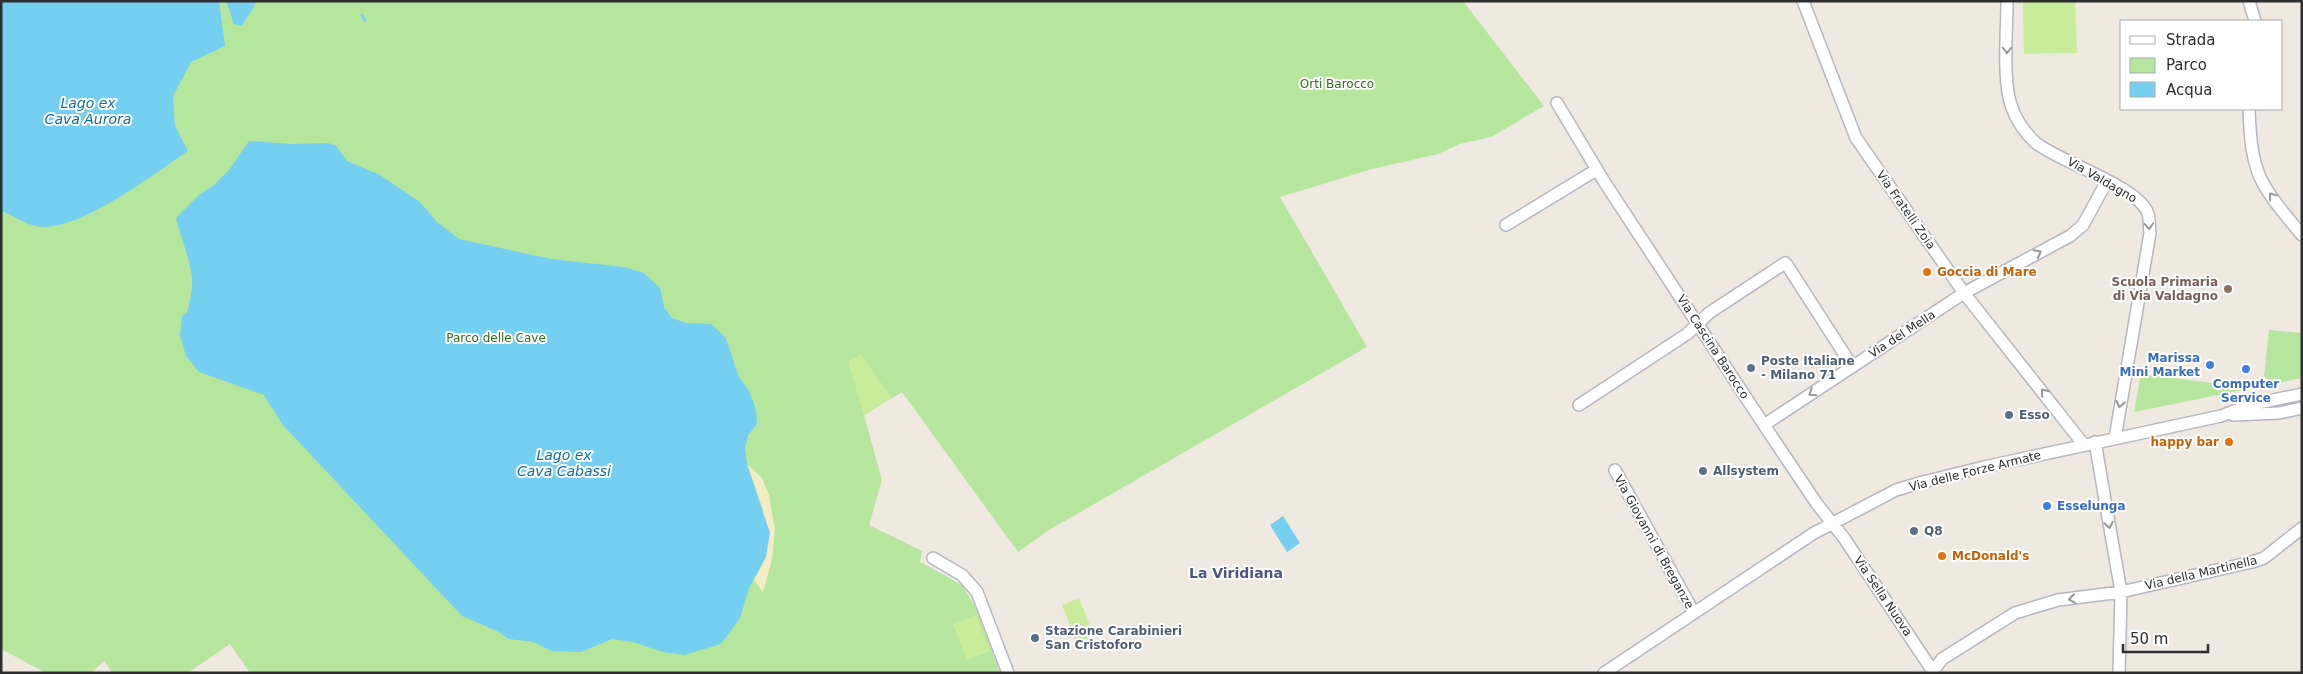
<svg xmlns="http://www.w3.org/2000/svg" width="2303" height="674" viewBox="0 0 2303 674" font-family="'DejaVu Sans',sans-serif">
  <rect width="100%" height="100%" fill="#efe9e1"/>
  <!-- green -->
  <path fill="#b6e59e" d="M 1,1 L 1463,1 L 1544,106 L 1491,137 L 1460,144 L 1438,154 L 1372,169 L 1280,197 L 1367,347 L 1049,530 L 1018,552 L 902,392 L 864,415 L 882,480 L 869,525 L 922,551 L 920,562 L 962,585 L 975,606 L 1000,673 L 250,673 L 230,644 L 188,673 L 112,673 L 104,661 L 91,673 L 46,673 L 1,649 Z
    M 2269,330 L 2302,333 L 2302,378 L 2273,384 L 2264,376 Z
    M 2141,374 L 2252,388 L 2134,412 Z"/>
  <!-- sand -->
  <path fill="#f3ecc5" d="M 747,464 L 762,478 L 769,495 L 775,530 L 772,560 L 763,592 L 754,580 L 766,557 L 763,510 Z"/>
  <!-- pitch -->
  <path fill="#c9ec9a" d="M 2023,1 L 2075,1 L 2077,53 L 2024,54 Z
    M 861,355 L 892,398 L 864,415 L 848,361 Z
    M 1079,598 L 1094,636 L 1077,643 L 1062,605 Z
    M 976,615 L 990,651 L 967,660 L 953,624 Z"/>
  <!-- water -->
  <path fill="#75cff0" d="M 1,1 L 219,1 L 225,46 L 191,62 L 173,96 L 175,126 L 188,151 C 155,173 75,235 36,226 C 25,224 14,216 4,212 L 1,209 Z
    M 226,1 L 257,1 L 242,26 L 234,24 Z
    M 249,141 L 293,144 L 328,143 L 336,146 L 347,161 L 380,175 L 420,202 L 436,221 L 459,239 L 551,259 L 624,267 L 644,273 L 660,288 L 664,307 L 672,318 L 686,323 L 711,324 L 726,338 L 738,375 L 749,391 L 756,410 L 757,424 L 748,435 L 745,449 L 747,464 L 770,533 L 766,557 L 749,588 L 740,618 L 721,644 L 684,655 L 663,652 L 633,642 L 612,639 L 581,652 L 552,651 L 533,642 L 509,639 L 497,631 L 462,616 L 282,424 L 264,395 L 199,372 L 186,356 L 180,335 L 182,316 L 187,313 C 189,305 191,297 192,289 C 194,265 181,241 176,218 L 199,195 L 214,185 L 229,170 Z
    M 1283,516 L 1300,543 L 1287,552 L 1270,525 Z"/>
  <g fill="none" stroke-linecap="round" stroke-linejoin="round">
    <!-- stream -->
    <path stroke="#75cff0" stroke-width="3" d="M 362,15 L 365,20"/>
    <!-- minor casing -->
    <g stroke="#b4b7c1" stroke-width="14">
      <path id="minor" d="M 1803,1 L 1856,138 L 1964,293 L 2084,445
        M 2007,1 C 2007,31 2002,82 2012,108 C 2017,121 2026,134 2036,143 C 2060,162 2140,187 2148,214 C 2150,220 2149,227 2150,233 L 2115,438
        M 2249,1 L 2255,21
        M 1557,103 L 1605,183 L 1764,425 L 1817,504 L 1844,538 L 1934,673
        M 2249,109 C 2250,133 2251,163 2264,185 C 2274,203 2289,219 2302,235
        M 1506,225 L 1596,170
        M 1579,405 L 1687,334 L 1709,313 L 1785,263 L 1787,265 L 1852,366
        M 2233,415 L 2279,413 L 2302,408
        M 1764,425 L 1964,293 L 2070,236 L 2083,225 L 2107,181
        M 2095,442 L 2121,592 L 2119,673
        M 1615,470 L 1694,613
        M 933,558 L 962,575 L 977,592 L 1008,673
        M 1604,673 L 1814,533 L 1896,490 L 1923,482 L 1984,467 L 2221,416 L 2249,405 L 2302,394
        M 1932,673 L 1942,659 L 2015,613 L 2058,600 L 2121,592 L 2252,562 L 2264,558 L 2302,528"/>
    </g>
    <!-- minor -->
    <use href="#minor" stroke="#fff" stroke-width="11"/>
  </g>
  <!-- one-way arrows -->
  <defs><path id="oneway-chevron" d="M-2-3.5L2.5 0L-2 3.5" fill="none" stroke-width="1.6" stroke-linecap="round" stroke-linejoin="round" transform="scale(1.25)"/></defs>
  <g stroke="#969696">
    <use href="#oneway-chevron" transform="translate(2007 50) rotate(90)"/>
    <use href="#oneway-chevron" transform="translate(2272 196) rotate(-127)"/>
    <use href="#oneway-chevron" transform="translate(2149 226) rotate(86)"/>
    <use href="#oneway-chevron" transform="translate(2038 253) rotate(-28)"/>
    <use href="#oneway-chevron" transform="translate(2044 392) rotate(-129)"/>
    <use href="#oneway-chevron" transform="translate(1812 393) rotate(147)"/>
    <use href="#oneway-chevron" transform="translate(2120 404) rotate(101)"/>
    <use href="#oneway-chevron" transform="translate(2109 525) rotate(80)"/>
    <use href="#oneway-chevron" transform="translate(2072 599) rotate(172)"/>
  </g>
  <!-- markers -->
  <g fill="#e8710a" stroke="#fff" stroke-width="2">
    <circle cx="1927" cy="272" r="5"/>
    <circle cx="2229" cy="442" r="5"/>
    <circle cx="1942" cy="556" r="5"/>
  </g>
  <circle fill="#8d6e63" stroke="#fff" stroke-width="2" cx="2228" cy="289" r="5"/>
  <g fill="#3f7fe0" stroke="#fff" stroke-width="2">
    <circle cx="2210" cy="365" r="5"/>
    <circle cx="2246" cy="369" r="5"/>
    <circle cx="2047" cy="506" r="5"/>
  </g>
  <g fill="#5c6f8a" stroke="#fff" stroke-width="2">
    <circle cx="1751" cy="368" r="5"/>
    <circle cx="2009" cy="415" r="5"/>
    <circle cx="1703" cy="471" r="5"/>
    <circle cx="1914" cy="531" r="5"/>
    <circle cx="1035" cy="638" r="5"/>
  </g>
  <g text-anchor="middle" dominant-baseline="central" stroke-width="4" stroke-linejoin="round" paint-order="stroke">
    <!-- park labels -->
    <g font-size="12" fill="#2c6e1b" stroke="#fff">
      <text x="1337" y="84">Orti Barocco</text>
      <text x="496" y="338">Parco delle Cave</text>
    </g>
    <!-- street labels -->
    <g font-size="12" fill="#2e2e2e" stroke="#fff">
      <text transform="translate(2102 180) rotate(30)">Via Valdagno</text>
      <text transform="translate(1906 210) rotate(55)">Via Fratelli Zoia</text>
      <text transform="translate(1902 334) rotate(-33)">Via del Mella</text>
      <text transform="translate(1713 347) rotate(57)">Via Cascina Barocco</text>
      <text transform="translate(1975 471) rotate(-14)">Via delle Forze Armate</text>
      <text transform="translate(1654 542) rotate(61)">Via Giovanni di Breganze</text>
      <text transform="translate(2201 573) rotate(-13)">Via della Martinella</text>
      <text transform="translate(1883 596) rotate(56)">Via Sella Nuova</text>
    </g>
    <!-- food labels -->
    <g font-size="12" font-weight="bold" fill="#c56008" stroke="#fff" text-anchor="start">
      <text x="1937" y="272">Goccia di Mare</text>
      <text x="2219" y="442" text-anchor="end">happy bar</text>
      <text x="1952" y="556">McDonald's</text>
    </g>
    <!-- education labels -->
    <g font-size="12" font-weight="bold" fill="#785e54" stroke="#fff" text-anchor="end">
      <text x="2218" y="282">Scuola Primaria<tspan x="2218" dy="14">di Via Valdagno</tspan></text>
    </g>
    <!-- shop labels -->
    <g font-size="12" font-weight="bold" fill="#366cbe" stroke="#fff" text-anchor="end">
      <text x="2200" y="358">Marissa<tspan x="2200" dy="14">Mini Market</tspan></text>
      <text x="2246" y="384" text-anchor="middle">Computer<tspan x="2246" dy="14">Service</tspan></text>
      <text x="2057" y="506" text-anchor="start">Esselunga</text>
    </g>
    <!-- service labels -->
    <g font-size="12" font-weight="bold" fill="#4e5e75" stroke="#fff" text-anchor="start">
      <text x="1761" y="361">Poste Italiane<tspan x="1761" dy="14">- Milano 71</tspan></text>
      <text x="2019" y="415">Esso</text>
      <text x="1713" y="471">Allsystem</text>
      <text x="1924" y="531">Q8</text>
      <text x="1045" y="631">Stazione Carabinieri<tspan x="1045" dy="14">San Cristoforo</tspan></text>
    </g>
    <!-- water labels -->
    <g font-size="14" font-style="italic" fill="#0d6fa3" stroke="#fff">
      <text x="88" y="103">Lago ex<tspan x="88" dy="16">Cava Aurora</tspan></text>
      <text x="564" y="455">Lago ex<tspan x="564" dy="16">Cava Cabassi</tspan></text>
    </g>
    <!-- neighbourhood labels -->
    <g font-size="14" font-weight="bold" fill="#4d5680" stroke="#fff">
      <text x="1236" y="573">La Viridiana</text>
    </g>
  </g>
  <!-- border -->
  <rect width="2303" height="674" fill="none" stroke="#2e2e2e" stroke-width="5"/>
  <!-- legend -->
  <rect x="2120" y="20" width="162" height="90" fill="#ffffff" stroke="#ababab"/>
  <rect x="2130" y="36" width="25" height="8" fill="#ffffff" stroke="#ababab"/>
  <text x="2166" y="45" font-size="15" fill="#2e2e2e">Strada</text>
  <rect x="2130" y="58" width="25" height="15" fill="#b6e59e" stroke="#ababab"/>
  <text x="2166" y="70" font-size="15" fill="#2e2e2e">Parco</text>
  <rect x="2130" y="82" width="25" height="15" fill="#75cff0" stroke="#ababab"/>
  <text x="2166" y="95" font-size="15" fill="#2e2e2e">Acqua</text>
  <!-- scale -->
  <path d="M2123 644v8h85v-8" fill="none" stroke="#2e2e2e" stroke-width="2.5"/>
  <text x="2130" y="644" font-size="15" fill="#2e2e2e" stroke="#ffffff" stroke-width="4" paint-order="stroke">50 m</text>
</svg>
